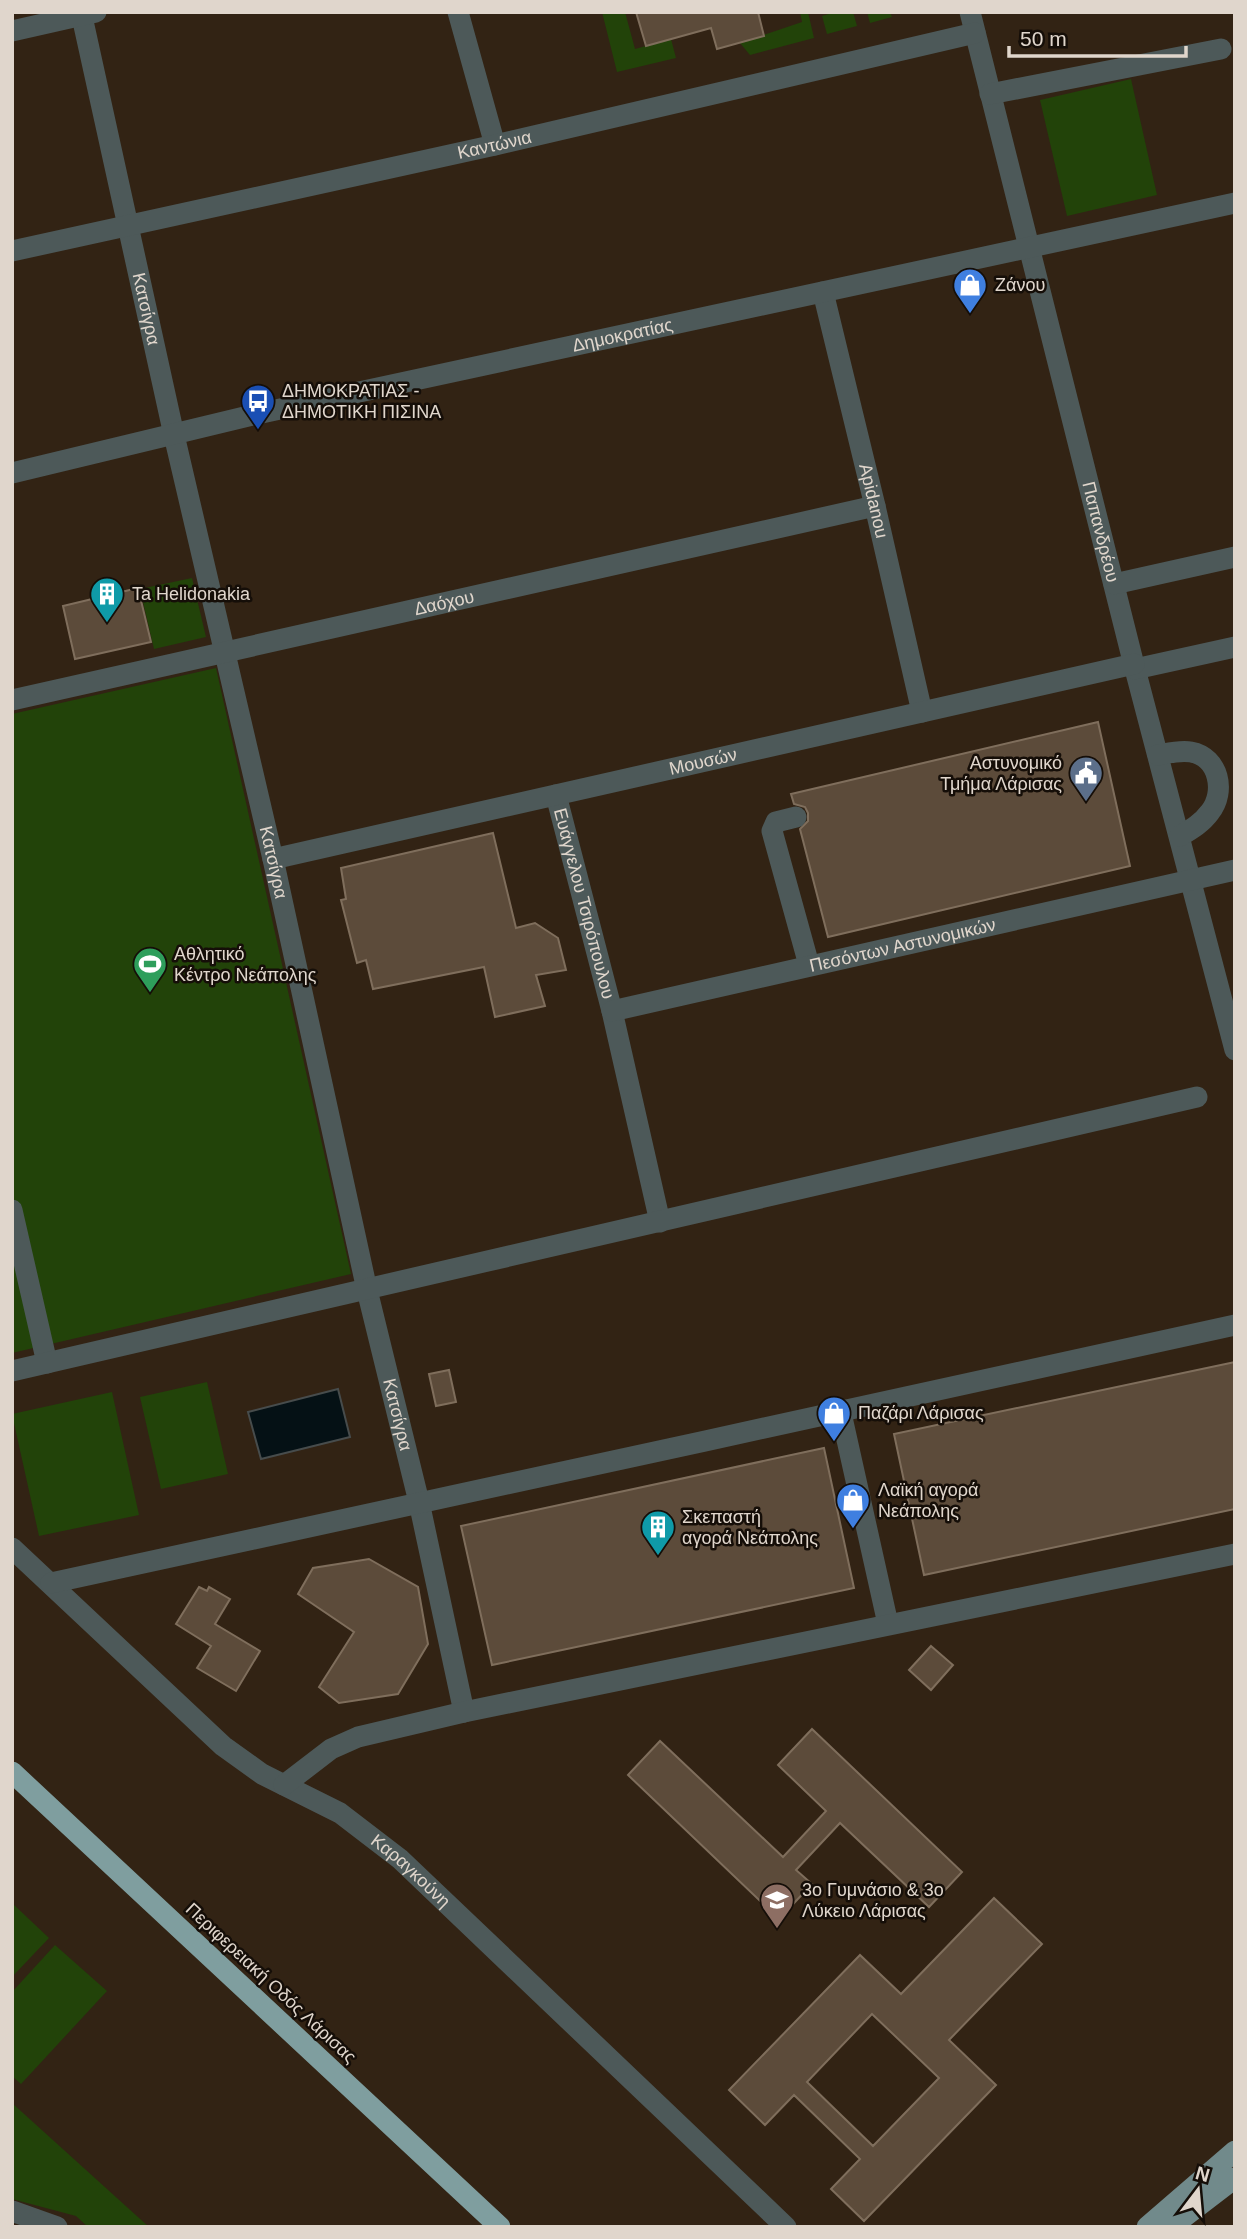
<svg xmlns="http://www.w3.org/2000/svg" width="1247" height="2239" viewBox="0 0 1247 2239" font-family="Helvetica,sans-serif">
  <rect width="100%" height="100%" fill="#322314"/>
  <!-- green -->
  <path fill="#224309" d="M 602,12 L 625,12 L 635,49 L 671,39 L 676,58 L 617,72 Z
    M 800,12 L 808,12 L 814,38 L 750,55 L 740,43 L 802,22 Z
    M 835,12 L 853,12 L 857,26 L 827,34 L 822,16 Z
    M 867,12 L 890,12 L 892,17 L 870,23 Z
    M 1131,79 L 1157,195 L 1067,216 L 1040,100 Z
    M 192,578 L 206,637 L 154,649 L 140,589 Z
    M 216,668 L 351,1274 L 12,1353 L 12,714 Z
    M 207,1382 L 228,1474 L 161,1489 L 140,1397 Z
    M 112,1392 L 139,1515 L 39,1536 L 12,1414 Z
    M 12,1903 L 49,1938 L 12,1977 Z
    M 55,1945 L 107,1991 L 21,2084 L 12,2076 L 12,1992 Z
    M 12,2103 L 149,2227 L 88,2227 L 76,2216 L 12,2199 Z"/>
  <!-- water -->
  <path fill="#051115" stroke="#474c4c" stroke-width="2" d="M 338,1389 L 350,1437 L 261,1459 L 248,1412 Z"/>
  <!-- building -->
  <path fill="#5c4b3a" stroke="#7f6e5c" stroke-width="2" fill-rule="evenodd" d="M 636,12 L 758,12 L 764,36 L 717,49 L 711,28 L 646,46 Z
    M 138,588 L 151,642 L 75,659 L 63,606 Z
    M 1098,722 L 1130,866 L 828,937 L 800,829 L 808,821 L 808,813 L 805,807 L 794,804 L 791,794 Z
    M 493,833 L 516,928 L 535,923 L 558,938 L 566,970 L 536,975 L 545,1006 L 495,1017 L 484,967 L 373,989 L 366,960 L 357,963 L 341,900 L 346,899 L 341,868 Z
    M 1235,1362 L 1235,1509 L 924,1575 L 894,1434 Z
    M 449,1370 L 456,1402 L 436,1406 L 429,1374 Z
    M 824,1448 L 854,1588 L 492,1665 L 461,1526 Z
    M 369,1559 L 418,1587 L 428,1644 L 398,1694 L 339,1703 L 319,1687 L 354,1632 L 298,1594 L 313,1568 Z
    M 199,1587 L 207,1591 L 209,1587 L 230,1599 L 215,1624 L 260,1651 L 236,1691 L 197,1668 L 211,1646 L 176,1624 Z
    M 931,1646 L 953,1665 L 931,1690 L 909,1670 Z
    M 812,1729 L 962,1872 L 929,1907 L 840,1823 L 796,1870 L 812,1884 L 779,1919 L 628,1775 L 660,1741 L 783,1857 L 826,1811 L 778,1765 Z
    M 994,1898 L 1042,1944 L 949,2040 L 996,2085 L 864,2221 L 831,2189 L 860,2159 L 794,2095 L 765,2125 L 729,2090 L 860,1955 L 901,1994 ZM 872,2014 L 939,2078 L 873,2146 L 807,2082 Z"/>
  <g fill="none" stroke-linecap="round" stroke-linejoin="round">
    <!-- minor -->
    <g stroke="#4d5959" stroke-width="21">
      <path id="s1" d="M 81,12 L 174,435 L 273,859 L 367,1290 L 419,1502 L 464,1712"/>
      <path d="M 458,12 L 495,145"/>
      <path id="s2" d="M 970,12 L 1135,669 L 1235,1050"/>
      <path d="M 12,31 L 96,12"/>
      <path d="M 990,94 L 1221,49"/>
      <path id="s3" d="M 12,251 L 495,145 L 975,33"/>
      <path id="s4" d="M 823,292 L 875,506 L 922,712"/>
      <path id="s5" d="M 12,473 L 257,414 L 1235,203"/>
      <path d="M 1114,584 L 1235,557"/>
      <path d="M 1135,669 L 1235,647"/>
      <path id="s6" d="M 12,700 L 875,506"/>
      <path d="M 1158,755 C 1169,753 1180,750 1191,752 C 1219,757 1226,792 1210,812 C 1202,823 1192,829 1180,836"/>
      <path id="s7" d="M 556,795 L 612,1011 L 660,1222"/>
      <path d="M 796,817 L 776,822 L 772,831 L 809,965"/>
      <path id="s8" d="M 273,859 L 1134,664"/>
      <path id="s9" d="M 612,1011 L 1235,870"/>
      <path d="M 12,1210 L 47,1363"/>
      <path d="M 12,1371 L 1197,1097"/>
      <path d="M 841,1413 L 888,1624"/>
      <path id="s10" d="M 12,1548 L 223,1746 L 262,1774 L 340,1813 L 400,1859 L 786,2227"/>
      <path d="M 51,1583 C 445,1496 841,1413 1235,1325"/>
      <path d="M 284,1785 L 331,1749 L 358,1737 L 464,1712 L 1235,1554"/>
      <path d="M 12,2211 L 57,2227"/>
    </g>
    <!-- major -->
    <path stroke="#718a8b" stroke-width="21" d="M 1147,2227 L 1235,2151
      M 1171,2227 L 1235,2178"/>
    <!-- highway -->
    <path stroke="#7f9e9f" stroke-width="21" d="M 12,1772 L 500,2227"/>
  </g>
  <!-- icons -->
  <defs>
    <g id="shop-pin" transform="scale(1.75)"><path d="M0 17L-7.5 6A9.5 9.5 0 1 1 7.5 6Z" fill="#3f7fe0" stroke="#150e08"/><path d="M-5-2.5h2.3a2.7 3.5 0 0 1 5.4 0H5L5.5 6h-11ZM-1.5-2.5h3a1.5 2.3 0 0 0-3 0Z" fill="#fff"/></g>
    <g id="bus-pin" transform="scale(1.75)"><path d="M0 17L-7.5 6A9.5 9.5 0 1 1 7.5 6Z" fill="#1a4fb4" stroke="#150e08"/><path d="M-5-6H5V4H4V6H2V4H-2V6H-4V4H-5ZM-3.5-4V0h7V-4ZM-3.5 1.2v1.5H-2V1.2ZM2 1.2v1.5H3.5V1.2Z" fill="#fff"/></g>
    <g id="building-pin" transform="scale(1.75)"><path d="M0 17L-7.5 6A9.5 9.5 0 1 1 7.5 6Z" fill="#0f9aa8" stroke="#150e08"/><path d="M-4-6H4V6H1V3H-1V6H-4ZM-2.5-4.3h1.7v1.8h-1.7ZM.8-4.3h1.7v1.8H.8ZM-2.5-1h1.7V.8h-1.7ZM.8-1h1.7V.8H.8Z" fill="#fff"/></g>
    <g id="civic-pin" transform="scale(1.75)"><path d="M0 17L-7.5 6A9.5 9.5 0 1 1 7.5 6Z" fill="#5c6f8a" stroke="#150e08"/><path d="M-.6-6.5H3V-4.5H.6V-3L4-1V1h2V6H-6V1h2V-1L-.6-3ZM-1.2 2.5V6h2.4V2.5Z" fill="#fff"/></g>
    <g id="stadium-pin" transform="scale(1.75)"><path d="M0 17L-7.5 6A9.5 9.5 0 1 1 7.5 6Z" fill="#2e9e5b" stroke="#150e08"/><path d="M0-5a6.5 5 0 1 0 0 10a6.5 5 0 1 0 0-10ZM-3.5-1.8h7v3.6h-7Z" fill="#fff"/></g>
    <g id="school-pin" transform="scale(1.75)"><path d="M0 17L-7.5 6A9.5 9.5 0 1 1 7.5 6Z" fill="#8d6e63" stroke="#150e08"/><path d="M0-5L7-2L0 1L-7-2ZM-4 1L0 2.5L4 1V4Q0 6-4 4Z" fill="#fff"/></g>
  </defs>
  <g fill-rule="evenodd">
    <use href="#shop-pin" x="970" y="285"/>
    <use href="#bus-pin" x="258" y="401"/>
    <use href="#building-pin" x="107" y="594"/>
    <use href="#civic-pin" x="1086" y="773"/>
    <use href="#stadium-pin" x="150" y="964"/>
    <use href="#shop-pin" x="834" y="1413"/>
    <use href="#shop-pin" x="853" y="1500"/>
    <use href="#building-pin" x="658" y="1527"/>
    <use href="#school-pin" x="777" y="1900"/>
  </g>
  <g text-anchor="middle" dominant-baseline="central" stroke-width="5" stroke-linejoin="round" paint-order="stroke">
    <!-- street labels -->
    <g font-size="18" fill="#e0d6cc" stroke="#150e08">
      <text stroke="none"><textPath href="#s3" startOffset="494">Καντώνια</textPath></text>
      <text stroke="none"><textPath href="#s1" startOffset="304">Κατσίγρα</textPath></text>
      <text stroke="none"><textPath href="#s5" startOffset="626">Δημοκρατίας</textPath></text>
      <text stroke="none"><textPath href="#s4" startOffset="215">Apidanou</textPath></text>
      <text stroke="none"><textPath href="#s2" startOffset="536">Παπανδρέου</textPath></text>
      <text stroke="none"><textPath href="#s6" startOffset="443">Δαόχου</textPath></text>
      <text stroke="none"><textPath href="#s8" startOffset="441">Μουσών</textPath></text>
      <text stroke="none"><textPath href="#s1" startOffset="872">Κατσίγρα</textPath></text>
      <text stroke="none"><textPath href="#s7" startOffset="112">Ευάγγελου Τσιρόπουλου</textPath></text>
      <text stroke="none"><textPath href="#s9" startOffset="298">Πεσόντων Αστυνομικών</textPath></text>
      <text stroke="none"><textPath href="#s1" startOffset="1438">Κατσίγρα</textPath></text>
      <text stroke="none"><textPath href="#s10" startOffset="516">Καραγκούνη</textPath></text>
      <text transform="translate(271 1983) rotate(43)">Περιφερειακή Οδός Λάρισας</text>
    </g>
    <!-- poi labels -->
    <g font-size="18" fill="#e0d6cc" stroke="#150e08" text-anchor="start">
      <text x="995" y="285">Ζάνου</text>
      <text x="282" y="391">ΔΗΜΟΚΡΑΤΙΑΣ -<tspan x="282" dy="21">ΔΗΜΟΤΙΚΗ ΠΙΣΙΝΑ</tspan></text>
      <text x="132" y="594">Ta Helidonakia</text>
      <text x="1062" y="763" text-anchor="end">Αστυνομικό<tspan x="1062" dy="21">Τμήμα Λάρισας</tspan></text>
      <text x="174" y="954">Αθλητικό<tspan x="174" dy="21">Κέντρο Νεάπολης</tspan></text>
      <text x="858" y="1413">Παζάρι Λάρισας</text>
      <text x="878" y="1490">Λαϊκή αγορά<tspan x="878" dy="21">Νεάπολης</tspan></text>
      <text x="682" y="1517">Σκεπαστή<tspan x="682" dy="21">αγορά Νεάπολης</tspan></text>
      <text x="802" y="1890">3ο Γυμνάσιο &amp; 3ο<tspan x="802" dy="21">Λύκειο Λάρισας</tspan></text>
    </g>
  </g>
  <!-- border -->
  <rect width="1247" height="2239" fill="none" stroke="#e0d6cc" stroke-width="28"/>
  <!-- north arrow -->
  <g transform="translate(1198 2190) rotate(16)" stroke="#150e08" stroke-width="5" paint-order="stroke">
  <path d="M0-5L12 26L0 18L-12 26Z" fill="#e0d6cc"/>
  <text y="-10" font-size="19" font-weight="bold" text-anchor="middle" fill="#e0d6cc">N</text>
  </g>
  <!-- scale -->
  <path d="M1009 46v10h177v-10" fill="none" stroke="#e0d6cc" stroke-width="3.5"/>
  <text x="1020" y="46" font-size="21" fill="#e0d6cc" stroke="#150e08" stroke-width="5" paint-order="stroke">50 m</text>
</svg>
